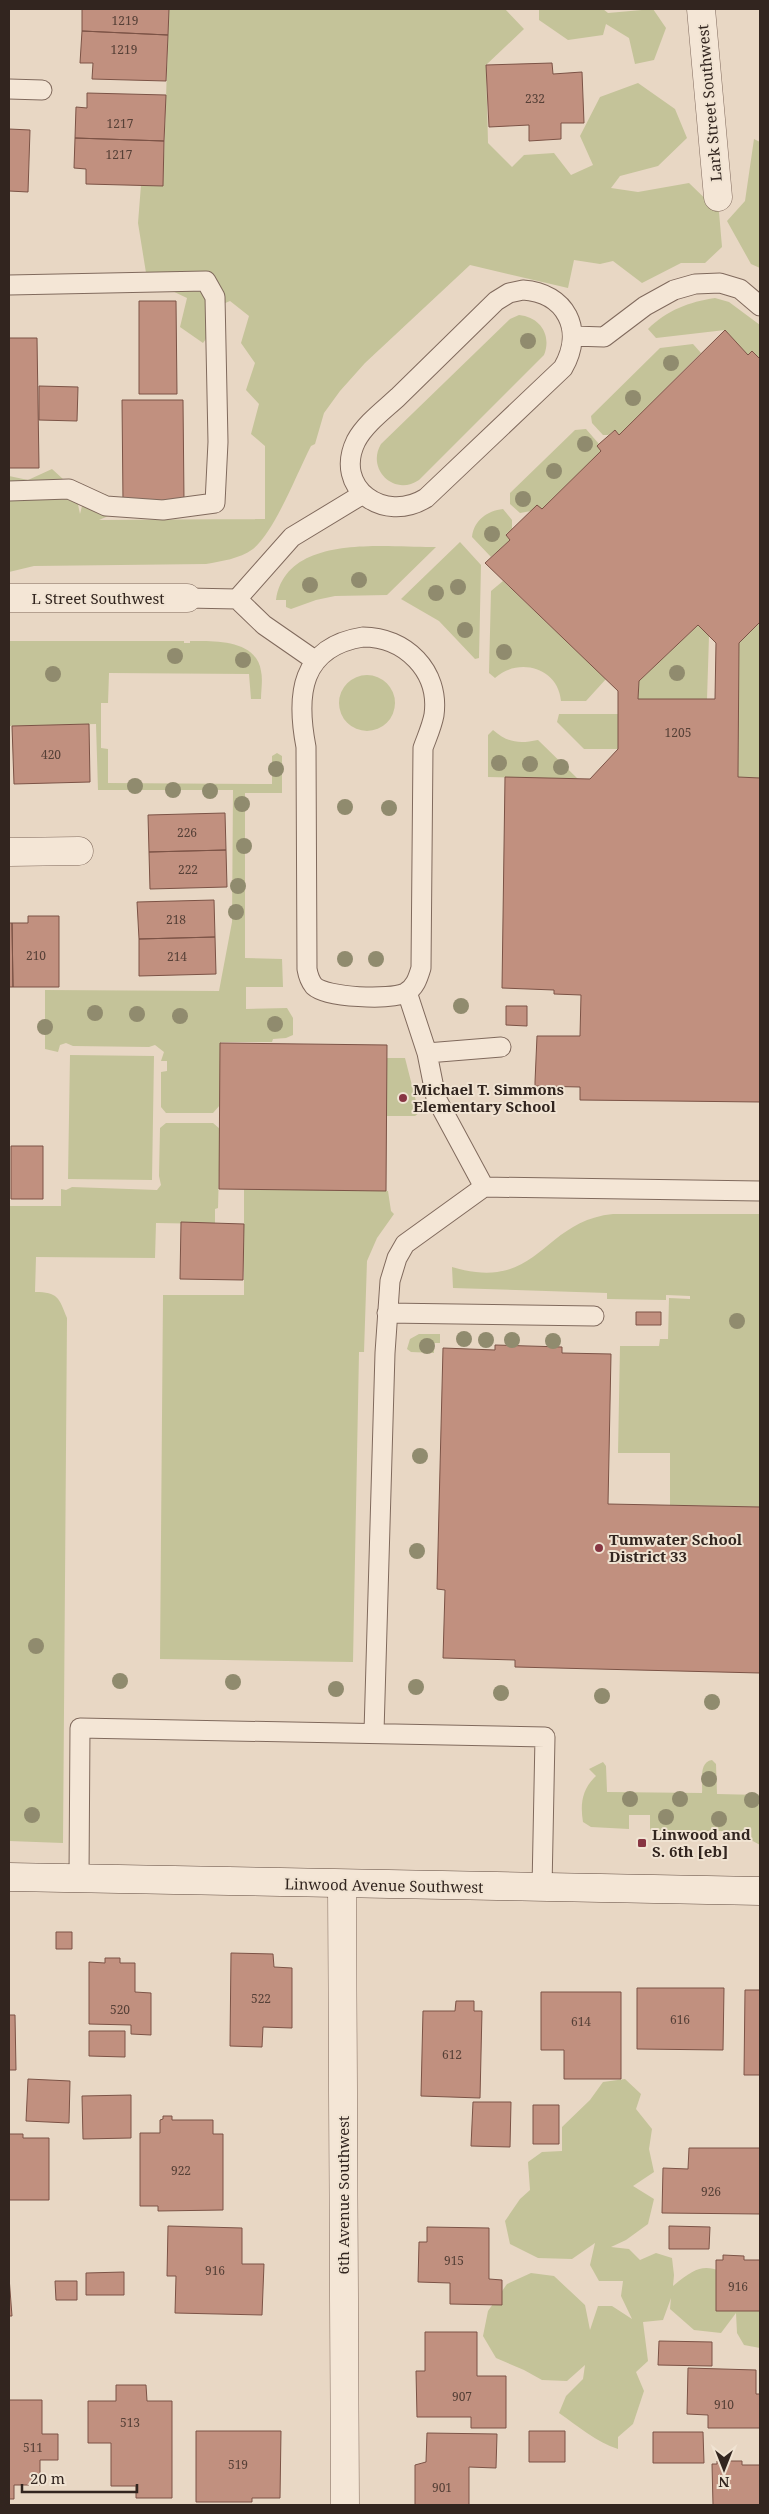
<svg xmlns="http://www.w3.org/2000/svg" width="769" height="2514" viewBox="0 0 769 2514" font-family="'Noto Serif',serif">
  <rect width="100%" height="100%" fill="#e8d7c4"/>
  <!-- green -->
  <path fill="#c4c399" d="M 169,9 L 505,9 L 524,29 L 486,65 L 488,143 L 512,167 L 524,155 L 554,153 L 571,175 L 593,165 L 580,136 L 600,97 L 638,83 L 675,109 L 687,138 L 658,166 L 620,176 L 611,188 L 638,192 L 689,183 L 719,212 L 722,247 L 705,263 L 681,263 L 642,283 L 613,261 L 600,264 L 574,260 L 568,288 L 470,265 L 365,363 L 340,391 L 324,413 L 315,444 L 311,446 C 297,473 275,531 253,549 C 239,559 222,561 206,564 L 34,566 L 9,572 L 9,476 L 28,480 L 52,469 L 75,490 L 80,514 L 82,506 L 105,494 L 129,507 L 99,520 L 265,519 L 265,446 L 251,434 L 259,404 L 246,390 L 255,363 L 241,343 L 249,316 L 230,301 L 209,310 L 217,324 L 203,343 L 180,327 L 187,298 L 147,279 L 138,223 L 141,185 L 163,186 Z
    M 539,9 L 603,9 L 608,13 L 653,9 L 666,28 L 654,60 L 635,64 L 629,38 L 606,24 L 603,35 L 568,40 L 539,20 Z
    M 754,139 L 760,142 L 760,268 L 751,264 L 727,221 L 745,201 Z
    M 715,298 L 729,302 L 760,325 L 760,359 L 752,351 L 748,355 L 725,330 L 656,338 L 648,329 C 667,310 689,302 715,298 Z
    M 519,315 C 540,317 552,335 544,355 L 419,480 C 394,497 366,469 381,444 L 510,319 Z
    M 693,344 L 701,353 L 619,435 L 615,430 L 608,435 L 603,435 L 592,423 L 591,416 L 660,348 Z
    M 586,429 L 599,444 L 597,446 L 601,451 L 542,509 L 520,513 L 510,504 L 510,493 L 575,430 Z
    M 503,509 L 512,520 L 512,529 L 506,534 L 510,540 L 491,557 L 472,537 C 474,520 487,511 503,509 Z
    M 460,542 L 481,565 L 479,658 L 475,659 L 439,621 L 401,599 Z
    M 436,547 L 387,595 L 335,596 L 316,600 L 291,609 L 286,607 L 286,600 L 276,600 C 286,532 388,548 436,547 Z
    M 503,581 L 606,679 L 586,701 L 561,701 C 558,667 518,657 495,678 L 489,673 L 491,591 Z
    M 760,621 L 760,778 L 738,777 L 739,643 Z
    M 698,625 L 709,636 L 707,699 L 638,699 L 639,681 Z
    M 9,641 L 184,641 L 184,643 L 190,643 L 190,641 C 214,641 256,639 261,671 C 263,680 261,690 261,699 L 251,699 L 249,674 L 109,673 L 108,703 L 101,703 L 101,748 L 108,749 L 108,783 L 272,784 L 272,756 L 277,753 L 282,756 L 282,793 L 245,793 L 245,958 L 282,959 L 283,987 L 246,987 L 246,1009 L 287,1008 L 293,1018 L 293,1035 L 286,1038 L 273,1039 L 272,1042 L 221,1042 L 220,1105 L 213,1113 L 166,1113 L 161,1107 L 161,1072 L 167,1071 L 167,1061 L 161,1061 L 164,1052 L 155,1045 L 149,1047 L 73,1046 L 66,1043 L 60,1045 L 58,1052 L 45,1049 L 45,990 L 219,991 L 232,922 L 233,790 L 98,790 L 96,724 L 9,726 Z
    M339 703a28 28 0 1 1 56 0a28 28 0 1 1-56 0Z
    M 559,714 L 618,714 L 618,749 L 584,749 L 557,722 Z
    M 493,730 C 508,743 519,744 538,740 L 578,779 L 488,777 L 488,735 Z
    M 70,1055 L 154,1056 L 152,1180 L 68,1179 Z
    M 387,1058 L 405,1058 L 419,1113 L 415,1116 L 386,1116 Z
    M 166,1123 L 213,1123 L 220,1129 L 218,1208 L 215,1209 L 215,1224 L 156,1223 L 155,1258 L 36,1257 L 35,1292 C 58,1292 59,1298 67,1318 L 63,1843 L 9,1841 L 9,1206 L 61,1206 L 61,1189 L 66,1190 L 72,1187 L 157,1190 L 161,1185 L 159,1176 L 160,1128 Z
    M 244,1189 L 386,1191 L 388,1191 L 391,1211 L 394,1214 L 377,1238 L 367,1261 L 364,1352 L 359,1352 L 353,1662 L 160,1659 L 163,1295 L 244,1295 Z
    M 613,1214 L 760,1214 L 760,1507 L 670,1505 L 670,1453 L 618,1453 L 620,1346 L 659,1346 L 660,1339 L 668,1339 L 669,1298 L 690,1299 L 690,1296 L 666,1295 L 666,1300 L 607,1299 L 607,1293 L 453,1288 L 452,1267 C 540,1293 541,1221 613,1214 Z
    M 419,1334 L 440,1334 L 440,1343 L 434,1343 L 434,1353 L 411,1352 L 407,1349 L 410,1339 Z
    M 712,1760 L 716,1764 L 717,1794 L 760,1795 L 760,1845 L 740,1834 L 727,1831 L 650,1831 L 650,1815 L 629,1815 L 629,1829 L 591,1827 L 583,1822 C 580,1804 582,1789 596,1776 L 589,1769 L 603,1762 L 606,1766 L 607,1792 L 702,1793 C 703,1783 698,1762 712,1760 Z
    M 625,2079 L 641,2094 L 636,2109 L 652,2129 L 649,2149 L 654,2172 L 633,2186 L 654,2199 L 648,2224 L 626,2240 L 611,2247 L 629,2249 L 640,2260 L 656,2253 L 672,2258 L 674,2275 L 673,2286 C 703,2261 707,2265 741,2280 C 748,2283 754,2286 760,2287 L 760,2348 L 744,2345 L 737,2333 L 736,2313 L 721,2333 L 694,2330 L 670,2309 L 671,2298 L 663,2320 L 643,2322 L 648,2361 L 636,2372 L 644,2391 L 633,2424 L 618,2437 L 618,2449 C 596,2442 578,2426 559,2413 L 566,2396 L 583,2379 L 585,2365 L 567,2381 L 542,2380 L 524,2370 L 496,2358 L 483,2336 L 488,2311 L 507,2284 L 531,2273 L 554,2276 L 585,2305 L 590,2330 L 598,2306 L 612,2306 L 632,2319 L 621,2296 L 623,2281 L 599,2281 L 590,2265 L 595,2243 L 572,2259 L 538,2258 L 510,2244 L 505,2221 L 520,2199 L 530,2190 L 528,2162 L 542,2152 L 562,2151 L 562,2127 L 590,2100 L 603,2082 Z"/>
  <!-- building -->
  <path fill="#c1907f" stroke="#7c5346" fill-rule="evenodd" d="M 82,9 L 169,9 L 168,35 L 82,31 Z
    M 82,31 L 168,35 L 166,81 L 92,79 L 93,63 L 80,63 Z
    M 552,63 L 553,74 L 582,72 L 584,123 L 561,123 L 561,139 L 529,141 L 529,125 L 489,127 L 486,65 Z
    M 87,93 L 166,95 L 164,141 L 75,138 L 76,107 L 87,108 Z
    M 9,129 L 30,130 L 28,192 L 9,191 Z
    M 75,138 L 164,141 L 163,186 L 86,184 L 86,169 L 74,168 Z
    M 139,301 L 176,301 L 177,394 L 139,394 Z
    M 725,330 L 748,355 L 752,351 L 760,359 L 760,622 L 739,643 L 738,777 L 760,778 L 760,1102 L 580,1100 L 580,1087 L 535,1086 L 535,1082 L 537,1036 L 580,1036 L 581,995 L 554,994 L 554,990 L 502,988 L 505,777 L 590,779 L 618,749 L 618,691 L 485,563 L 510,540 L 506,535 L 537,505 L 542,509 L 601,451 L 597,446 L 599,444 L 615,430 L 619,435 ZM 698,625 L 716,643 L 715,699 L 638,699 L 639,681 Z
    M 9,338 L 37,338 L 39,468 L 9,468 Z
    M 39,386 L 78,387 L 77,421 L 39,420 Z
    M 122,400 L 183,400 L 184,501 L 123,502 Z
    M 89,724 L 90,782 L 14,784 L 12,726 Z
    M 225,813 L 226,850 L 149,852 L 148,815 Z
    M 226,850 L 227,887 L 150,889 L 149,852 Z
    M 214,900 L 215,937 L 139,939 L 137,902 Z
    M 28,916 L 59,916 L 59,987 L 13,987 L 12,923 L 28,923 Z
    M 9,923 L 12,923 L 13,987 L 9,987 Z
    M 215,937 L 216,974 L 139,976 L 139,939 Z
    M 506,1006 L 527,1006 L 527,1026 L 506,1025 Z
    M 220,1043 L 387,1045 L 386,1191 L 219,1189 Z
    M 11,1146 L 43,1146 L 43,1199 L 11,1199 Z
    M 181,1222 L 244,1224 L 243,1280 L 180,1279 Z
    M 636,1312 L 661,1312 L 661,1325 L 636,1325 Z
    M 495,1345 L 562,1347 L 562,1353 L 611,1354 L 608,1504 L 760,1507 L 760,1673 L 515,1667 L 515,1660 L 443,1658 L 445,1590 L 437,1589 L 443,1348 L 495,1350 Z
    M 56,1932 L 72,1932 L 72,1949 L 56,1949 Z
    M 231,1953 L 273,1954 L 274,1967 L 292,1968 L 292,2028 L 263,2027 L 262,2047 L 230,2046 Z
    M 105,1958 L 120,1958 L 120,1963 L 135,1963 L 135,1992 L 151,1993 L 151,2035 L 131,2034 L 131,2025 L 89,2024 L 89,1962 L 105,1963 Z
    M 637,1988 L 724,1988 L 723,2050 L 637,2049 Z
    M 745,1990 L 760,1990 L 760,2075 L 744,2075 Z
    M 541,1992 L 621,1992 L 621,2079 L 564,2079 L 564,2050 L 541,2050 Z
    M 456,2001 L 474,2001 L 474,2011 L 482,2011 L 480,2098 L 421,2096 L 423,2011 L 455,2011 Z
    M 9,2015 L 15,2015 L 16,2070 L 9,2070 Z
    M 89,2031 L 125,2031 L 125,2057 L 89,2056 Z
    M 28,2079 L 70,2081 L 69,2123 L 26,2121 Z
    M 131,2095 L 131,2138 L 83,2139 L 82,2096 Z
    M 473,2102 L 511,2102 L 510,2147 L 471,2146 Z
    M 533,2105 L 559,2105 L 559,2144 L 533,2144 Z
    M 163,2116 L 172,2116 L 172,2120 L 213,2120 L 213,2134 L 223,2134 L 223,2210 L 158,2211 L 158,2206 L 140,2206 L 140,2133 L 160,2133 L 160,2120 L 163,2119 Z
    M 9,2134 L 23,2134 L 23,2138 L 49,2138 L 49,2200 L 9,2200 Z
    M 689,2148 L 760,2148 L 760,2214 L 662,2213 L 663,2168 L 688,2169 Z
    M 168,2226 L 242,2228 L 242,2264 L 264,2264 L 262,2315 L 175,2313 L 176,2276 L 167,2276 Z
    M 669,2226 L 710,2227 L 709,2249 L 669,2249 Z
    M 427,2227 L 489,2228 L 489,2279 L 502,2280 L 502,2305 L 450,2304 L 450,2283 L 418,2282 L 419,2242 L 427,2242 Z
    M 723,2255 L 744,2256 L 744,2260 L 760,2260 L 760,2311 L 716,2311 L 716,2260 L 723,2260 Z
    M 124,2272 L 124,2295 L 86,2295 L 86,2273 Z
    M 9,2277 L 12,2316 L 9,2316 Z
    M 55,2281 L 77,2281 L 77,2300 L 56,2300 Z
    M 425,2332 L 477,2332 L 477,2376 L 506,2376 L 506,2428 L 471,2428 L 471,2417 L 417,2417 L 416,2371 L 425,2371 Z
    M 659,2341 L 712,2342 L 712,2366 L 658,2365 Z
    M 688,2368 L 756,2370 L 756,2394 L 760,2394 L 760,2428 L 708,2428 L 708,2415 L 687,2414 Z
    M 116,2385 L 146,2385 L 147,2401 L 172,2401 L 172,2498 L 136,2498 L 136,2486 L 111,2486 L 111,2443 L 88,2443 L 88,2401 L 116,2401 Z
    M 9,2400 L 42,2400 L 42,2434 L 58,2434 L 58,2460 L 40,2460 L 40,2485 L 14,2485 L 14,2499 L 9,2499 Z
    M 196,2431 L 281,2431 L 280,2498 L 252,2498 L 252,2502 L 196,2502 Z
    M 529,2431 L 565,2431 L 565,2462 L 529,2462 Z
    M 653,2432 L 703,2432 L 704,2463 L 653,2463 Z
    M 427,2433 L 497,2434 L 496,2468 L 469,2467 L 469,2505 L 415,2505 L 415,2465 L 426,2462 Z
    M 717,2461 L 742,2461 L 742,2465 L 760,2465 L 760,2505 L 713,2505 L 712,2464 L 717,2464 Z"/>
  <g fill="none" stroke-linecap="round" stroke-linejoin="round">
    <!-- lane casing -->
    <g stroke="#806a5d" stroke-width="21">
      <path id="lane" d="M 9,89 L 42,90
        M 9,285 L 206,281 L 215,297 L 218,442 L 215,503 L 163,510 L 106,506 L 69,489 L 9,491
        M 523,290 C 566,293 585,330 563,368 L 426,498 C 384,524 333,488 356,441 C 365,424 384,410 398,397 C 431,365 463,333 496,301 L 509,293 Z
        M 573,336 L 604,337 L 645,306 L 674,290 L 695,284 L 720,283 L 740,289 L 760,306
        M 187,598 L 237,599 L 264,625 L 316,661
        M 237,599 L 292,537 L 363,494
        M 363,637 C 405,637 440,671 434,715 C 432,726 427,737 423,748 L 421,968 C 418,978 415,988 405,993 C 390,1000 327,998 314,986 C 310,981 308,975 307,969 L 306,747 C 296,695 300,647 363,637 Z
        M 427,1053 L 501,1047
        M 484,1187 L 760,1191
        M 387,1313 L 594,1316
        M 374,1732 L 385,1353 L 390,1281 L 397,1258 L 405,1244 L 484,1187 L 436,1098 L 427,1053 L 407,992
        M 79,1878 L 80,1728 L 545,1737 L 542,1888"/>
    </g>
    <!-- street casing -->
    <g stroke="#806a5d" stroke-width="29">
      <path id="street" d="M 701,9 L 718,197
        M 9,598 L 187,598
        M 9,852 L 79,851
        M 342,1884 L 345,2505"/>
    </g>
    <!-- secondary casing -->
    <g stroke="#624c40" stroke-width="29">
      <path id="secondary" d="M 9,1877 L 760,1891"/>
    </g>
    <!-- lane -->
    <use href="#lane" stroke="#f4e6d6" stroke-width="19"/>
    <!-- street -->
    <use href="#street" stroke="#f4e6d6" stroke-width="28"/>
    <!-- secondary -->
    <use href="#secondary" stroke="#f4e6d6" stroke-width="28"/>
  </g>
  <!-- trees -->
  <g fill="#908b6e">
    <circle cx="528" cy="341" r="8"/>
    <circle cx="671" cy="363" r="8"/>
    <circle cx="633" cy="398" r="8"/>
    <circle cx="585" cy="444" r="8"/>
    <circle cx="554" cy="471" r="8"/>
    <circle cx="523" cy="499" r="8"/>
    <circle cx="492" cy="534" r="8"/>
    <circle cx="359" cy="580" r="8"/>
    <circle cx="310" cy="585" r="8"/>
    <circle cx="458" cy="587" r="8"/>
    <circle cx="436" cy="593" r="8"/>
    <circle cx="465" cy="630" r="8"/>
    <circle cx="504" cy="652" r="8"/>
    <circle cx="175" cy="656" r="8"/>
    <circle cx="243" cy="660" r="8"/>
    <circle cx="677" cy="673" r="8"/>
    <circle cx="53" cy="674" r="8"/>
    <circle cx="499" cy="763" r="8"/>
    <circle cx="530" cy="764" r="8"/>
    <circle cx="561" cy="767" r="8"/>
    <circle cx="276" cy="769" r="8"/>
    <circle cx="135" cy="786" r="8"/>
    <circle cx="173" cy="790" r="8"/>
    <circle cx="210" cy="791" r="8"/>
    <circle cx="242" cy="804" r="8"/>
    <circle cx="345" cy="807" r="8"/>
    <circle cx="389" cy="808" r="8"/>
    <circle cx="244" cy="846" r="8"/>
    <circle cx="238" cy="886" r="8"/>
    <circle cx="236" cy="912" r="8"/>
    <circle cx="345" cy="959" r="8"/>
    <circle cx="376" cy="959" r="8"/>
    <circle cx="461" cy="1006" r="8"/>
    <circle cx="95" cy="1013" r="8"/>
    <circle cx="137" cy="1014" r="8"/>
    <circle cx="180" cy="1016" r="8"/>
    <circle cx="275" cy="1024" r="8"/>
    <circle cx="45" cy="1027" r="8"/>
    <circle cx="737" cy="1321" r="8"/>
    <circle cx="464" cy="1339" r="8"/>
    <circle cx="486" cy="1340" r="8"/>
    <circle cx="512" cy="1340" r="8"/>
    <circle cx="553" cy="1341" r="8"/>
    <circle cx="427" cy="1346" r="8"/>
    <circle cx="420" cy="1456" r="8"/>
    <circle cx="417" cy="1551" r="8"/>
    <circle cx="36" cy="1646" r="8"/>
    <circle cx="120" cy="1681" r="8"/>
    <circle cx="233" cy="1682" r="8"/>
    <circle cx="416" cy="1687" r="8"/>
    <circle cx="336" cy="1689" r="8"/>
    <circle cx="501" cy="1693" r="8"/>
    <circle cx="602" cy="1696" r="8"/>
    <circle cx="712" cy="1702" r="8"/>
    <circle cx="709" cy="1779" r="8"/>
    <circle cx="630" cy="1799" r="8"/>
    <circle cx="680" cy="1799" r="8"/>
    <circle cx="752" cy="1800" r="8"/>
    <circle cx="32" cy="1815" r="8"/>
    <circle cx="666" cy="1817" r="8"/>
    <circle cx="719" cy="1819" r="8"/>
  </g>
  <!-- markers -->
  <g fill="#873542" stroke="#f0e3d2" stroke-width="2">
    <circle cx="403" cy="1098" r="5"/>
    <circle cx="599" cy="1548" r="5"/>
    <rect x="637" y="1838" width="10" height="10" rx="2.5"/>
  </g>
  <g text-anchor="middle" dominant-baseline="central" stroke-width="4" stroke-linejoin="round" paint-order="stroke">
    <!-- number labels -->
    <g font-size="12" fill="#564037">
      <text x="125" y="20">1219</text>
      <text x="124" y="49">1219</text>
      <text x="535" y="98">232</text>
      <text x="120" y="123">1217</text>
      <text x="119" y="154">1217</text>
      <text x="678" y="732">1205</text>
      <text x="51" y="754">420</text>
      <text x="187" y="832">226</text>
      <text x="188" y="869">222</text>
      <text x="176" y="919">218</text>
      <text x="36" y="955">210</text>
      <text x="177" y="956">214</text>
      <text x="261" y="1998">522</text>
      <text x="120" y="2009">520</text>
      <text x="680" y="2019">616</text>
      <text x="581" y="2021">614</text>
      <text x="452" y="2054">612</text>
      <text x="181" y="2170">922</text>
      <text x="711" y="2191">926</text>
      <text x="454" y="2260">915</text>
      <text x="215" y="2270">916</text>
      <text x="738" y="2286">916</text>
      <text x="462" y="2396">907</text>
      <text x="724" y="2404">910</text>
      <text x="130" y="2422">513</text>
      <text x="33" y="2447">511</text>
      <text x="238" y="2464">519</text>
      <text x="442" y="2487">901</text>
    </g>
    <!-- street labels -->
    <g font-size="15" fill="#32251f" stroke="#f0e3d2">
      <text transform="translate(709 103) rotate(-95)">Lark Street Southwest</text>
      <text x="98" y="598">L Street Southwest</text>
      <text transform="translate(384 1885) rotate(1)">Linwood Avenue Southwest</text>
      <text transform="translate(343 2195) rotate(-90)">6th Avenue Southwest</text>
    </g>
    <!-- poi labels -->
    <g font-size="15" font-weight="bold" fill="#32251f" stroke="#f0e3d2" text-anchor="start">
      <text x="413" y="1089">Michael T. Simmons<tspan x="413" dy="17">Elementary School</tspan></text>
      <text x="609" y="1539">Tumwater School<tspan x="609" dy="17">District 33</tspan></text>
      <text x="652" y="1834">Linwood and<tspan x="652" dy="17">S. 6th [eb]</tspan></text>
    </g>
  </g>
  <!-- border -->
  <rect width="769" height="2514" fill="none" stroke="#32251f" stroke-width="20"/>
  <!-- north arrow -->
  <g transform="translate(724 2469) rotate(180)" stroke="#f0e3d2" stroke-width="4" paint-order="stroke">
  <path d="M0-4L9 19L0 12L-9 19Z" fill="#32251f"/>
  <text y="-8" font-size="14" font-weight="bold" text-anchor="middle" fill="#32251f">N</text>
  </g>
  <!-- scale -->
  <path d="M22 2484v8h115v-8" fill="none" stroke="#32251f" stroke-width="2.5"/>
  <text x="30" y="2484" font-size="15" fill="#32251f" stroke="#f0e3d2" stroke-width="4" paint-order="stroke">20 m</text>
</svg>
